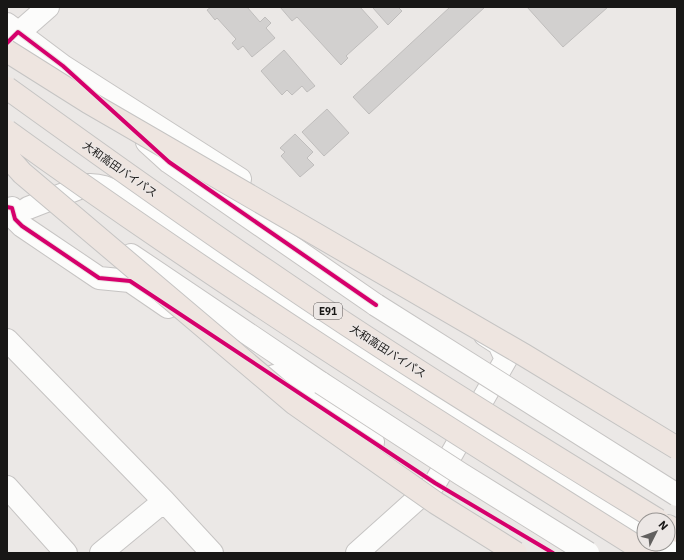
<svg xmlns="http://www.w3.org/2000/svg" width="684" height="560" viewBox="0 0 684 560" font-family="'IBM Plex Sans','Noto Sans JP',sans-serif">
  <rect width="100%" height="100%" fill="#ebe8e6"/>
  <!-- building -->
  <path fill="#d2d0cf" stroke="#bfbdbc" d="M 211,7 L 247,7 L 260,22 L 265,17 L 271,23 L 266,28 L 275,38 L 252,57 L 243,46 L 238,50 L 232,43 L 236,39 L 217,18 L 215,20 L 207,10 Z
    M 280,7 L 360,7 L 378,27 L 346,56 L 348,58 L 341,65 L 297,17 L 292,21 Z
    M 374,7 L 398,7 L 402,11 L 388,25 L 373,8 Z
    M 450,7 L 485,7 L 369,114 L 353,97 Z
    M 527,7 L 608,7 L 563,47 Z
    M 284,50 L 315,86 L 307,92 L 302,86 L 292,95 L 287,90 L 282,95 L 261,71 Z
    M 327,109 L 349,133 L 324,156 L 302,132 Z
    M 295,134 L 313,152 L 307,158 L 314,165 L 300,177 L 281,156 L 285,152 L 280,148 Z"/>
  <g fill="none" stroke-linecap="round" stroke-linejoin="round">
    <!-- street casing -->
    <g stroke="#c6c4c3" stroke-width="24">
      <path id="street" d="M 7,24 L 63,66 L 74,76
        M 63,66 L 240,179
        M 147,142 L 169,162 L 376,305
        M 12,208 L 15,219 L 22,226 L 99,278 L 130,281 L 168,307
        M 28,208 L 87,185 C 103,184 111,190 125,197 L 361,356 L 644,533
        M 131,255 L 321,383
        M 7,340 L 164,501 L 212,553
        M 274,376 L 373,442
        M 7,487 L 66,553
        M 662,544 L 677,553
        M 101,553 L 164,501
        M 357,553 L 435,483 L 506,359 L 499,344 L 485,335"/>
    </g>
    <!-- secondary casing -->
    <g stroke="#c6c4c3" stroke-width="24">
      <path id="secondary" d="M 7,43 L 48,7"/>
    </g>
    <!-- highway casing -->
    <g stroke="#c5c4c3" stroke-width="24">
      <path id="highway" d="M 668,526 L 677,531"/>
    </g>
    <!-- street -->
    <use href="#street" stroke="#fcfcfb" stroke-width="22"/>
    <!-- secondary -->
    <use href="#secondary" stroke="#fcfcfb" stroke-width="22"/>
    <!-- highway -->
    <use href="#highway" stroke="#eee5e0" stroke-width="22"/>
    <!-- street-bridge casing -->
    <g stroke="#c6c4c3" stroke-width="24" stroke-linecap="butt">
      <path id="street-bridge" d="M 376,305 L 677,495
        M 321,383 L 461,474 L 588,553"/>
    </g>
    <!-- highway-bridge casing -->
    <g stroke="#c5c4c3" stroke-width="24" stroke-linecap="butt">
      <path id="highway-bridge" d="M 7,51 L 88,102 L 524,355 L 677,448
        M 7,88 C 93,150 179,212 267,271 C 395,359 527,439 658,520
        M 7,131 C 214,281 430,417 647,553
        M 7,156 L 22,173 L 295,404 L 436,503 L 516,553"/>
    </g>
    <!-- street-bridge -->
    <use href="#street-bridge" stroke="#fcfcfb" stroke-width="22"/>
    <!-- highway-bridge -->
    <use href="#highway-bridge" stroke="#eee5e0" stroke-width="22"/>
    <!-- cycleway casing -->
    <g stroke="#ece7e5" stroke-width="6">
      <path id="cycleway" d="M 7,43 L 18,32 L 63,66 L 169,162 L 376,305
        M 7,207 L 12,208 L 15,219 L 22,226 L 99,278 L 130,281 L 435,483 L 553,553"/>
    </g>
    <!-- cycleway -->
    <use href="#cycleway" stroke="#d6006c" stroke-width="4"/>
  </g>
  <g text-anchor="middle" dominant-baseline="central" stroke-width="3" stroke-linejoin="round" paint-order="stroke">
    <!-- shield labels -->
    <rect fill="#ece7e5" stroke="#585554" stroke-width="1" x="314" y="303" width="28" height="16" rx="3"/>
    <g font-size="10" font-weight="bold" fill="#181716">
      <text x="328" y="311">E91</text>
    </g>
    <!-- street labels -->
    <g font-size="11" fill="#181716" stroke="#ece7e5">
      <text transform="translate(120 169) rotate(35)">大和高田バイパス</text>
      <text transform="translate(388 351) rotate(33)">大和高田バイパス</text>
    </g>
  </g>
  <!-- border -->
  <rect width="684" height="560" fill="none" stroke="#181716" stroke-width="16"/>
  <!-- north arrow -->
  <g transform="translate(656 532) rotate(48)"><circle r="19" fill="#ece7e5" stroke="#979492"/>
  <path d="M0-3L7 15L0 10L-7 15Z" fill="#62605f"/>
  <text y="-6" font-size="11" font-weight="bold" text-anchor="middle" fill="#181716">N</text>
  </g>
</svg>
